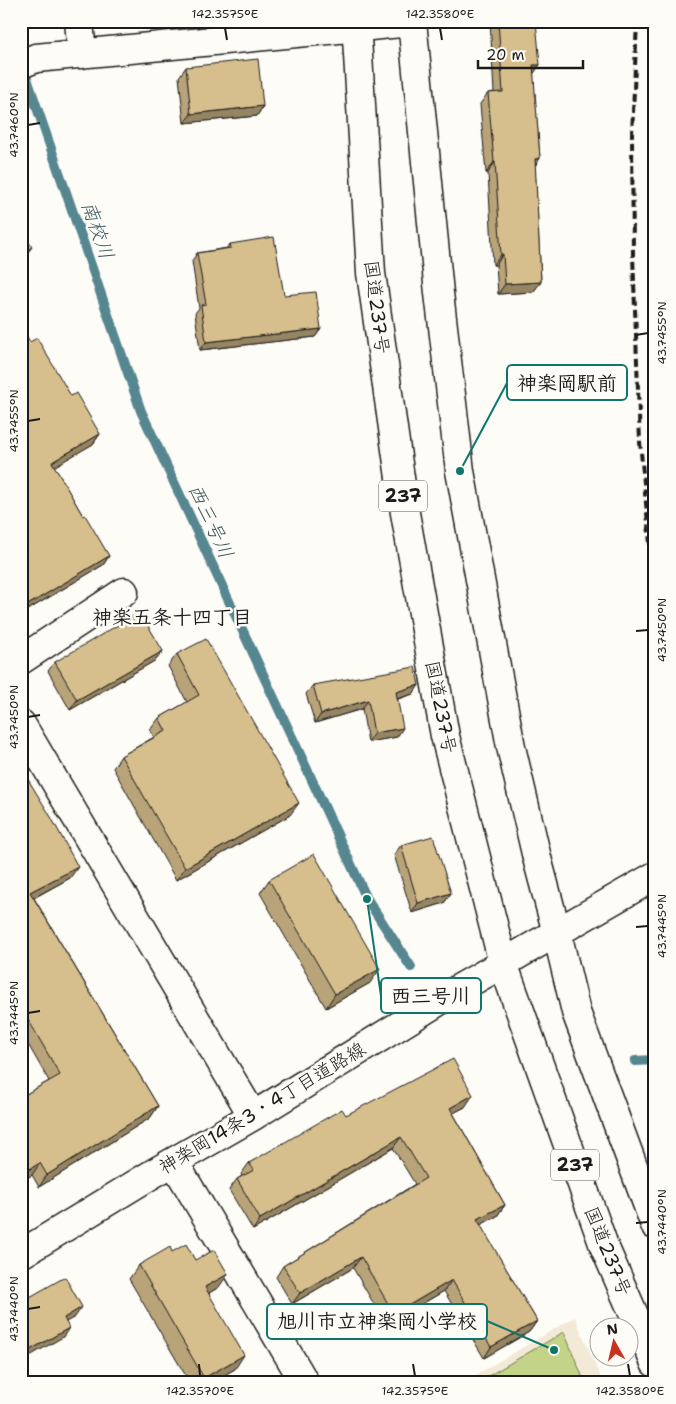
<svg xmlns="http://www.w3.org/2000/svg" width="676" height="1404" viewBox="0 0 676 1404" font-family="'Shantell Sans','Klee One',sans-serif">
  <rect width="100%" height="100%" fill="#fdfcf7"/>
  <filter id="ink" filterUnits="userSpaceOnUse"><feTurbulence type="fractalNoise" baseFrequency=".02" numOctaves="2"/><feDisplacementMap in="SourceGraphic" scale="10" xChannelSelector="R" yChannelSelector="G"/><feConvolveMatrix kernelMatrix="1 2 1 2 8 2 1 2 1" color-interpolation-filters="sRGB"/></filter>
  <g filter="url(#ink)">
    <!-- built -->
    <path fill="#f2e9d7" d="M 575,1317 L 603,1383 L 462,1383 Z"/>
    <!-- green -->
    <path fill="#c3d489" stroke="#707852" d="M 564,1332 L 585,1383 L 476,1383 Z"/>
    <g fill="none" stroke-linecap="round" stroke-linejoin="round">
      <!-- stream -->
      <path stroke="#578690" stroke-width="10" d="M 22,64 L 141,411 L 367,899 L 411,967
        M 635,1061 L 655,1060"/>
      <!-- minor casing -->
      <g stroke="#1c1c1c" stroke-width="31">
        <path id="minor" d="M 79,21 L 82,54
          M 21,64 L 36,58 L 412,22
          M 21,660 L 124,592
          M 21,724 L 253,1116
          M 174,1162 L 305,1383
          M 21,1254 L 154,1173 L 253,1116 L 460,988 L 655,876"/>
      </g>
      <!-- trunk casing -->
      <g stroke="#1c1c1c" stroke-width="31">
        <path id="trunk" d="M 356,21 L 371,273 L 405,513 L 445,736 L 503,963 L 604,1246 L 655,1363
          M 412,21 L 439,293 L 460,471 L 511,747 L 537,858 L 557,933 L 576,1012 L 655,1225"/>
      </g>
      <!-- minor -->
      <use href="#minor" stroke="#fdfcf7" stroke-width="28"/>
      <!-- trunk -->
      <use href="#trunk" stroke="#fdfcf7" stroke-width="28"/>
      <!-- rail -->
      <path stroke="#1c1c1c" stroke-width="4" stroke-dasharray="8 4" stroke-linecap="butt" d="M 637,21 L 632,135 L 633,255 L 640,442 L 650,544 L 655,577"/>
    </g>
    <!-- wall -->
    <path fill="#b9a379" stroke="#1c1c1c" d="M 490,21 L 536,21 L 533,74 L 540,158 L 535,166 L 541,282 L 533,292 L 498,294 L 496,265 L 493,265 L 488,173 L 486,173 L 480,104 L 488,93 L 494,92 Z
      M 186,67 L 263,106 L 257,116 L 184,123 L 179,77 Z
      M 230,244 L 284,295 L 321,329 L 315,337 L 200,350 L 195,313 L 199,308 L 192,261 L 197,253 L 227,248 Z
      M 21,327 L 30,342 L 100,434 L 93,444 L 54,466 L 83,516 L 109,556 L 103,565 L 21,614 Z
      M 163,651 L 156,660 L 70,710 L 48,671 L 55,662 Z
      M 177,654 L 290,815 L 176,880 L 113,768 L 121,756 L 154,737 L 150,730 L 159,718 L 187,702 L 168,666 Z
      M 313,685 L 419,685 L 413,694 L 398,699 L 397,737 L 368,742 L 362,709 L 315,723 L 306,694 Z
      M 21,768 L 70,878 L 34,898 L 158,1106 L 150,1118 L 39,1187 L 32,1175 L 21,1181 L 21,1097 L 49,1081 L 21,1032 Z
      M 401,845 L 451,893 L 444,903 L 412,913 L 394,855 Z
      M 269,880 L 370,983 L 326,1008 L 260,893 Z
      M 465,1107 L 453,1113 L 505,1205 L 497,1216 L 480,1225 L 537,1321 L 529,1332 L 484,1358 L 444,1291 L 386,1325 L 353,1268 L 292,1304 L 276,1277 L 283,1266 L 415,1184 L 393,1148 L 253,1230 L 229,1190 L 237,1179 L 242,1176 L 241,1174 L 249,1163 L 346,1115 Z
      M 172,1252 L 195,1260 L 219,1287 L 209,1293 L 235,1369 L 210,1383 L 190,1383 L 129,1279 L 139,1265 Z"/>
    <!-- shaded-wall -->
    <path fill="#968563" stroke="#1c1c1c" d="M 533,65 L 540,65 L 532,76 Z
      M 263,106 L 257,116 L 184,123 L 191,114 Z
      M 540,158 L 533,169 L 535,159 Z
      M 494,162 L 495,162 L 488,173 L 486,173 Z
      M 32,247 L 25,256 L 21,259 L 21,254 Z
      M 503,254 L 496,265 L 493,265 L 501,255 Z
      M 541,282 L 533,292 L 498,294 L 505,284 Z
      M 321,329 L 315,337 L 200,350 L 206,342 Z
      M 100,434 L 93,444 L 45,472 L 52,462 Z
      M 109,556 L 103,565 L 21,614 L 21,609 Z
      M 163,651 L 156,660 L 70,710 L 77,700 Z
      M 419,685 L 413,694 L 390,701 L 396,692 Z
      M 368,700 L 362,709 L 315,723 L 321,714 Z
      M 403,728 L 397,737 L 368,742 L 374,733 Z
      M 299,803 L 290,815 L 176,880 L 185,868 Z
      M 78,867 L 70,878 L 22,904 L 30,892 Z
      M 451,893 L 444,903 L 412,913 L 418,903 Z
      M 380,969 L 370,983 L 326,1008 L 335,994 Z
      M 473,1095 L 465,1107 L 442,1119 L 450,1108 Z
      M 158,1106 L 150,1118 L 39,1187 L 47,1175 Z
      M 401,1137 L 393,1148 L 253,1230 L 260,1219 Z
      M 40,1163 L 32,1175 L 21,1181 L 21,1174 Z
      M 505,1205 L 497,1216 L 469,1231 L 477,1219 Z
      M 361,1257 L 353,1268 L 292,1304 L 300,1293 Z
      M 228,1274 L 219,1287 L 196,1301 L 205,1287 Z
      M 452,1280 L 444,1291 L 386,1325 L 394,1314 Z
      M 82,1307 L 75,1317 L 57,1327 L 64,1318 Z
      M 537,1321 L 529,1332 L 484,1358 L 491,1347 Z
      M 69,1328 L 63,1337 L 21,1361 L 21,1355 Z
      M 244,1355 L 235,1369 L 210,1383 L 201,1383 L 204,1378 Z"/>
    <!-- building -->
    <path fill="#d7be8d" stroke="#1c1c1c" d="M 498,21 L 536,21 L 540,65 L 533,65 L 540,158 L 535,159 L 541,282 L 505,284 L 503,254 L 501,255 L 495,162 L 494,162 L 488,93 L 503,92 Z
      M 258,59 L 263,106 L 191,114 L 186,67 Z
      M 21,230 L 32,247 L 21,254 Z
      M 274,237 L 284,295 L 316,292 L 321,329 L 206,342 L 201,305 L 206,304 L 197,253 L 231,248 L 230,244 Z
      M 21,327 L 30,342 L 37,338 L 71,396 L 76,393 L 100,434 L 52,462 L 83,516 L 85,515 L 109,556 L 21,609 L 21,553 L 26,550 L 21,542 Z
      M 140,612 L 163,651 L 77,700 L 55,662 Z
      M 206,639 L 299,803 L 185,868 L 121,756 L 166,731 L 159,718 L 199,695 L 177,654 Z
      M 415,667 L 419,685 L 396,692 L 403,728 L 374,733 L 368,700 L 321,714 L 313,685 Z
      M 21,768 L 51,817 L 78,867 L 30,892 L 158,1106 L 47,1175 L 40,1163 L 21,1174 L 21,1097 L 60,1075 L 21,1007 Z
      M 433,836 L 451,893 L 418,903 L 401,845 Z
      M 314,854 L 380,969 L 335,994 L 269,880 Z
      M 453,1059 L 473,1095 L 450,1108 L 505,1205 L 477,1219 L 537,1321 L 491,1347 L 452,1280 L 394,1314 L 361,1257 L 300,1293 L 283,1266 L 426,1178 L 401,1137 L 260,1219 L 237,1179 L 254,1170 L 249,1163 L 342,1109 L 346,1115 Z
      M 186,1244 L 195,1260 L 214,1250 L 228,1274 L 205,1287 L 244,1355 L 204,1378 L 139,1265 L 170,1247 L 172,1252 Z
      M 65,1277 L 82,1307 L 64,1318 L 69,1328 L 21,1355 L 21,1302 Z
      M 21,1369 L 29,1383 L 21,1383 Z"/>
  </g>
  <!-- ticks -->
  <path fill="none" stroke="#1c1c1c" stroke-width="2" d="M 225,28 L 227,40M 440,28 L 442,40M 28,125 L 40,123M 636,335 L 648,333M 28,421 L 40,419M 636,631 L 648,630M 28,717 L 40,715M 636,927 L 648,926M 28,1013 L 40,1011M 636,1223 L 648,1222M 28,1309 L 40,1307M 199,1364 L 200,1376M 413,1364 L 415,1376M 628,1364 L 630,1376"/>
  <g text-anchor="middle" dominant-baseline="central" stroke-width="5" stroke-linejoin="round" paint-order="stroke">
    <!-- shield labels -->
    <g fill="#fdfcf7" stroke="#605f5e" stroke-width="1">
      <rect x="379" y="480.5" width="48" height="31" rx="4"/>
      <rect x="551" y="1149.5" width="48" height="31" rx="4"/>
    </g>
    <g font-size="18" font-weight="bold" fill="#1c1c1c">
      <text x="403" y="496">237</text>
      <text x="575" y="1165">237</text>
    </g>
    <!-- street labels -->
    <g font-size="19" fill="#1c1c1c" stroke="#fdfcf7">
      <text transform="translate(377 307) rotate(83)">国道237号</text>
      <text transform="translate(441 707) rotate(79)">国道237号</text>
      <text transform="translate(262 1108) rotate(-31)">神楽岡14条3・4丁目道路線</text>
      <text transform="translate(608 1251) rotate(68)">国道237号</text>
    </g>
    <!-- water labels -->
    <g font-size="20" font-style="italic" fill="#3f5a60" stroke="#fdfcf7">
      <text transform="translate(98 230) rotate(71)">南校川</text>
      <text transform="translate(211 521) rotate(65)">西三号川</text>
    </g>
    <!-- neighbourhood labels -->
    <g font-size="20" font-weight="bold" fill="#1c1c1c" stroke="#fdfcf7">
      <text x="172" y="617">神楽五条十四丁目</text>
    </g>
  </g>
  <!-- callouts -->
  <path fill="none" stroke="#0f766e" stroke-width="2" d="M460 471L507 383M367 899L381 996M554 1350L487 1321"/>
  <g fill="#0f766e" stroke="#fdfcf7" stroke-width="2">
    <circle cx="460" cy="471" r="5"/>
    <circle cx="367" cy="899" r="5"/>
    <circle cx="554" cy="1350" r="5"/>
  </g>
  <g fill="#fdfcf7" stroke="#0f766e" stroke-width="2">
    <rect x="507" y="365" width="120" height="35" rx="5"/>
    <rect x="381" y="978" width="100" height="35" rx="5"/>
    <rect x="267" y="1304" width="220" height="35" rx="5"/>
  </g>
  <g font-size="20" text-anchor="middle" font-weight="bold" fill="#1c1c1c">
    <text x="567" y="390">神楽岡駅前</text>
    <text x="431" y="1003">西三号川</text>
    <text x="377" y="1328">旭川市立神楽岡小学校</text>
  </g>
  <!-- margin -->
  <rect width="676" height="1404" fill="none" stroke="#fdfcf7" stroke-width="55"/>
  <!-- north arrow -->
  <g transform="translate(614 1342) rotate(352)"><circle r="24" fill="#fdfcf7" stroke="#a3a29f"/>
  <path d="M0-4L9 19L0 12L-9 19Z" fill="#c8321e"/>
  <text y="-8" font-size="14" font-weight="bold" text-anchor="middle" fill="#1c1c1c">N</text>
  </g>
  <!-- scale -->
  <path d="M478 60v8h105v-8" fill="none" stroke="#1c1c1c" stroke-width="2.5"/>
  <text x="486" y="60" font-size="15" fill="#1c1c1c" stroke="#fdfcf7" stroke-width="4" paint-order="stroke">20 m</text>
  <rect x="28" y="28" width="620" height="1348" fill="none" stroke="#1c1c1c" stroke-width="2"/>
  <g font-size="12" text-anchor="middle" fill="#1c1c1c">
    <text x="225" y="18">142.3575°E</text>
    <text x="440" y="18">142.3580°E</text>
    <text transform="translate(14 125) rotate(-90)" y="4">43.7460°N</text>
    <text transform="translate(662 333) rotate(-90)" y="4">43.7455°N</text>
    <text transform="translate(14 421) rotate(-90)" y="4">43.7455°N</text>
    <text transform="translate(662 630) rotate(-90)" y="4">43.7450°N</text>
    <text transform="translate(14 717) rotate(-90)" y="4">43.7450°N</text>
    <text transform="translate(662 926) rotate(-90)" y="4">43.7445°N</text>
    <text transform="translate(14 1013) rotate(-90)" y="4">43.7445°N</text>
    <text transform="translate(662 1222) rotate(-90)" y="4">43.7440°N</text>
    <text transform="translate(14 1309) rotate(-90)" y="4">43.7440°N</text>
    <text x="200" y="1395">142.3570°E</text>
    <text x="415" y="1395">142.3575°E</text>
    <text x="630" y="1395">142.3580°E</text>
  </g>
</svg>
